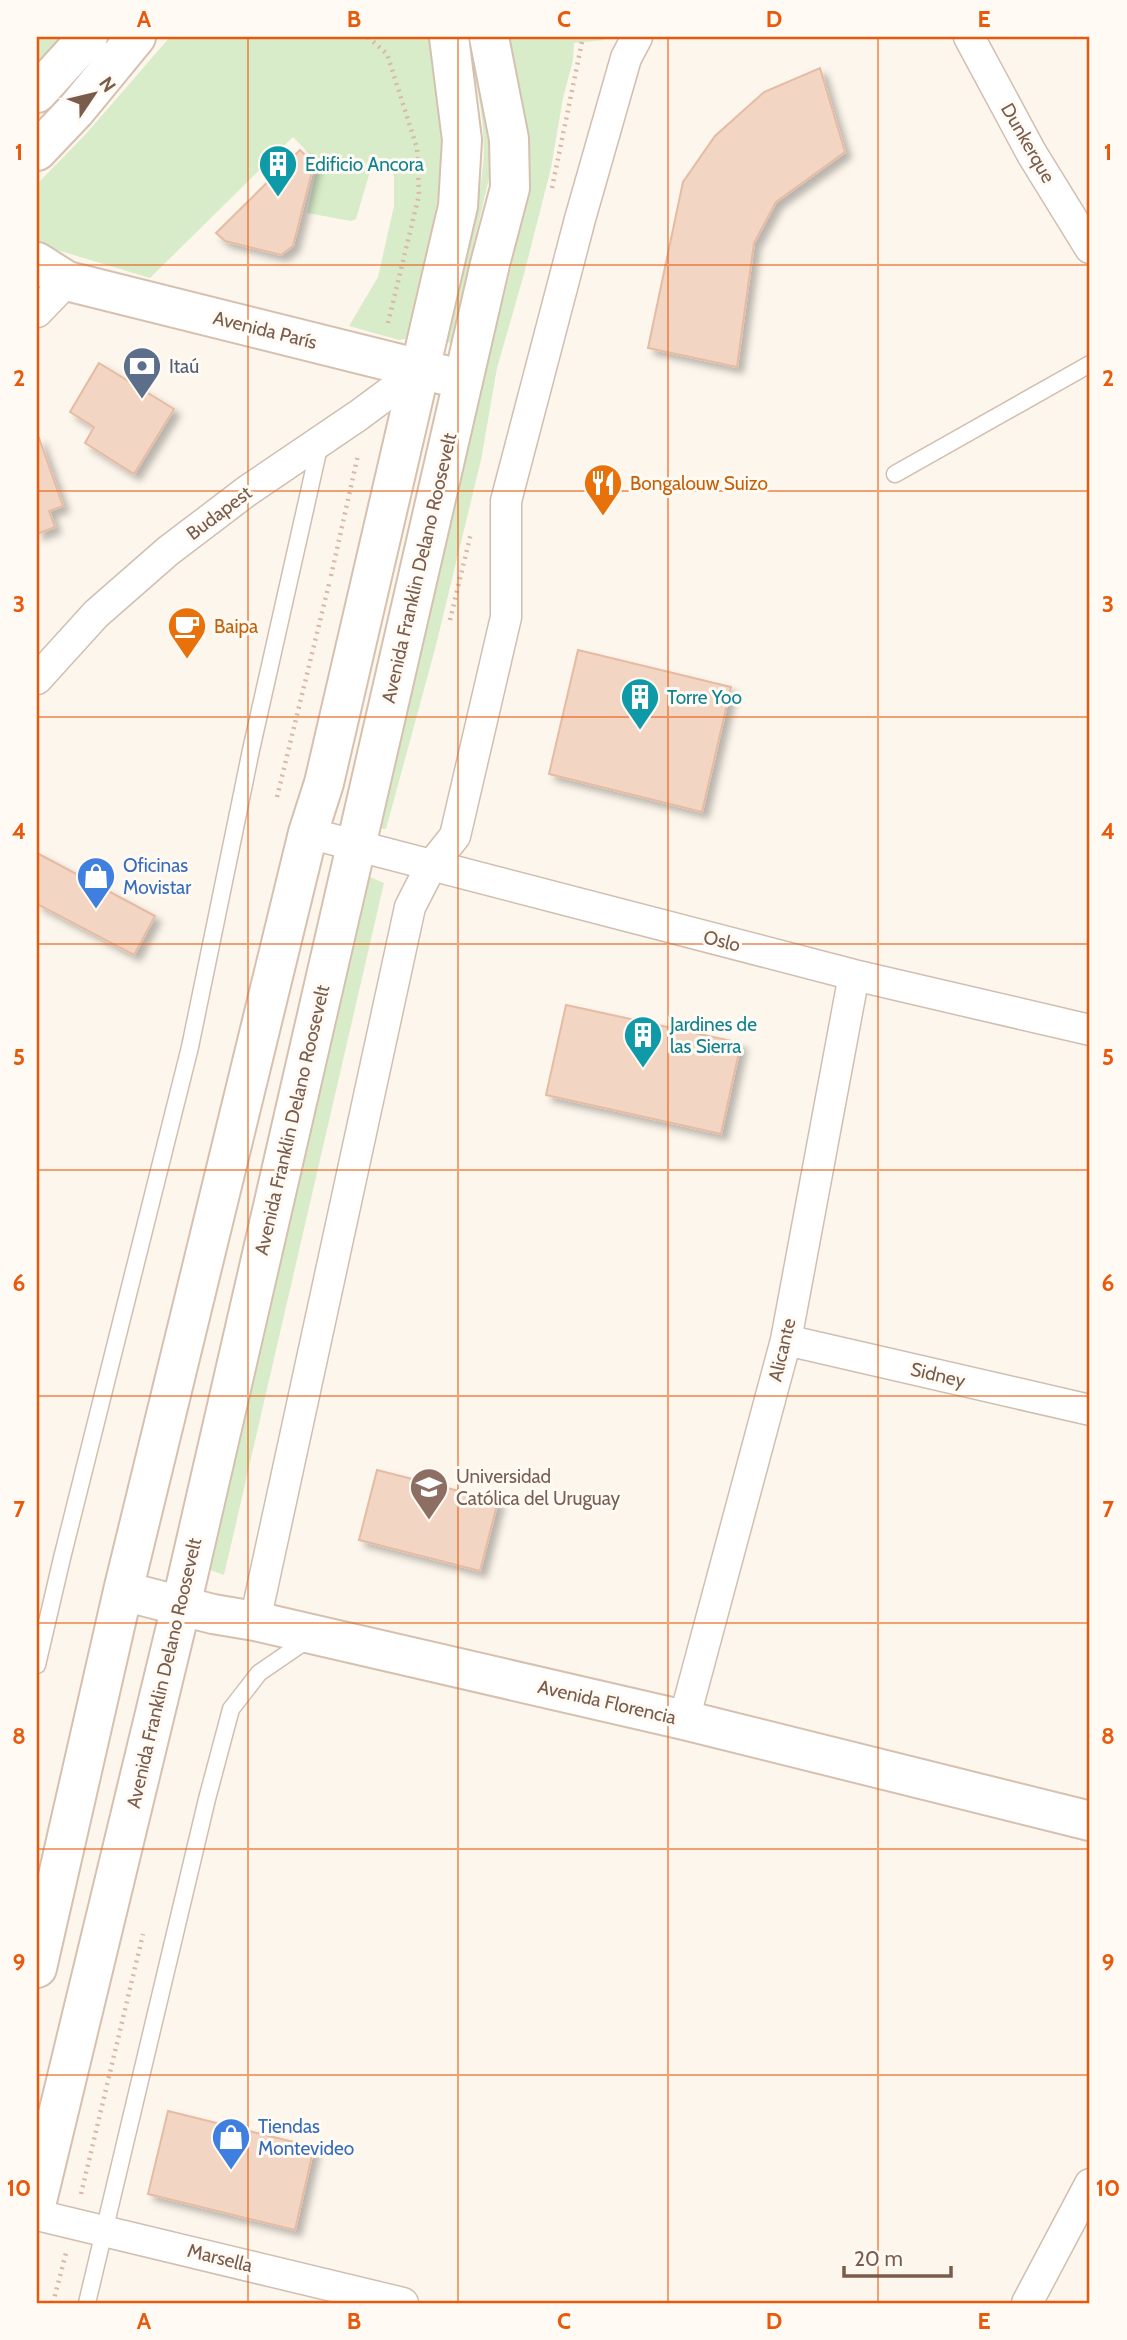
<svg xmlns="http://www.w3.org/2000/svg" width="1127" height="2340" viewBox="0 0 1127 2340" font-family="Cabin,sans-serif">
  <defs>
    <filter id="shadow"><feDropShadow dx="6" dy="6" stdDeviation="3.5" flood-color="#0004"/></filter>
  </defs>
  <rect width="100%" height="100%" fill="#fdf6ec"/>
  <!-- green -->
  <path fill="#d8ecc9" d="M 37,37 L 62,37 L 37,65 Z
    M 170,37 L 429,37 L 444,139 L 443,173 L 409,338 L 399,340 L 349,326 L 378,277 L 394,206 L 394,177 L 390,162 L 374,158 L 356,219 L 351,221 L 307,213 L 318,163 L 293,137 L 150,278 L 37,244 L 37,184 L 85,135 Z
    M 466,37 L 473,37 L 490,120 L 492,165 L 451,342 L 449,343 L 445,339 C 458,284 478,221 483,165 C 487,125 475,76 466,37 Z
    M 508,37 L 604,37 L 604,40 L 574,43 L 573,60 L 563,98 L 551,168 L 524,274 L 497,368 L 481,460 L 435,649 L 386,829 L 367,827 L 465,457 L 530,189 C 531,138 519,87 508,37 Z
    M 365,875 L 384,883 L 224,1575 L 201,1567 Z"/>
  <!-- building -->
  <path fill="#f3d5c3" stroke="#e6bba3" stroke-width="2" filter="url(#shadow)" d="M 820,68 L 845,152 L 776,202 L 754,243 L 737,367 L 648,348 L 683,182 L 715,136 L 764,92 Z
    M 300,150 L 314,164 L 293,246 L 281,255 L 225,241 L 216,233 Z
    M 99,363 L 174,409 L 134,474 L 85,443 L 94,427 L 70,412 Z
    M 39,438 L 63,506 L 49,511 L 55,527 L 37,534 L 37,439 Z
    M 578,650 L 731,687 L 702,812 L 549,774 Z
    M 37,853 L 155,916 L 134,955 L 37,904 Z
    M 566,1005 L 741,1043 L 721,1134 L 546,1095 Z
    M 377,1470 L 498,1501 L 480,1571 L 359,1540 Z
    M 168,2111 L 314,2147 L 295,2230 L 148,2194 Z"/>
  <g fill="none" stroke-linecap="round" stroke-linejoin="round">
    <!-- lane casing -->
    <g stroke="#d1beb0" stroke-width="19">
      <path id="lane" d="M 895,474 L 1090,364
        M 37,1665 L 62,1558 L 190,1047 L 251,750 L 320,443
        M 87,2303 L 207,1799 L 231,1709 L 259,1673 L 310,1638"/>
    </g>
    <!-- street casing -->
    <g stroke="#d1beb0" stroke-width="33">
      <path id="street" d="M 969,37 L 1032,154 L 1090,248
        M 37,312 L 67,281
        M 37,679 L 96,614 L 168,551 L 247,491 L 359,415 L 421,369
        M 308,833 L 854,975 L 1090,1030
        M 786,1340 L 1090,1410
        M 255,1621 L 410,907 L 431,866 L 455,836 L 506,617 L 506,501 L 580,219 L 626,58 L 637,37
        M 684,1720 L 786,1340 L 854,975
        M 37,2215 L 403,2303
        M 1027,2303 L 1090,2184"/>
    </g>
    <!-- secondary casing -->
    <g stroke="#d6c0b0" stroke-width="42">
      <path id="secondary" d="M 37,93 L 88,37
        M 37,151 L 76,110 L 136,37
        M 37,262 L 67,281 L 444,375
        M 123,1591 L 213,1614 L 255,1621 L 684,1720 L 1090,1821
        M 37,1968 L 123,1591 L 308,833 L 324,783 L 458,206 L 462,140 L 449,37
        M 37,2201 L 181,1606 L 490,264 L 510,188 L 509,139 L 489,37"/>
    </g>
    <!-- path -->
    <path stroke="#d9b8a5" stroke-width="4.5" stroke-dasharray="2 5" stroke-linecap="butt" d="M 368,37 L 387,54 L 417,148 L 419,195 L 388,323
      M 552,188 L 583,37
      M 331,576 L 358,455
      M 450,620 L 471,533
      M 277,797 L 329,584
      M 81,2194 L 143,1934
      M 53,2303 L 66,2253"/>
    <!-- lane -->
    <use href="#lane" stroke="#fff" stroke-width="16"/>
    <!-- street -->
    <use href="#street" stroke="#fff" stroke-width="30"/>
    <!-- secondary -->
    <use href="#secondary" stroke="#fff" stroke-width="38"/>
  </g>
  <!-- grid -->
  <path fill="none" stroke="#e8590c" stroke-width="2" stroke-opacity="0.55" d="M 248,37 L 248,2303M 458,37 L 458,2303M 668,37 L 668,2303M 878,37 L 878,2303M 37,265 L 1090,265M 37,491 L 1090,491M 37,717 L 1090,717M 37,944 L 1090,944M 37,1170 L 1090,1170M 37,1396 L 1090,1396M 37,1623 L 1090,1623M 37,1849 L 1090,1849M 37,2075 L 1090,2075"/>
  <!-- icons -->
  <defs>
    <g id="building-pin" transform="scale(2.0125)"><path d="M0 17L-7.5 6A9.5 9.5 0 1 1 7.5 6Z" fill="#0f9aa8" stroke="#fffaf3"/><path d="M-4-6H4V6H1V3H-1V6H-4ZM-2.5-4.3h1.7v1.8h-1.7ZM.8-4.3h1.7v1.8H.8ZM-2.5-1h1.7V.8h-1.7ZM.8-1h1.7V.8H.8Z" fill="#fff"/></g>
    <g id="bank-pin" transform="scale(2.0125)"><path d="M0 17L-7.5 6A9.5 9.5 0 1 1 7.5 6Z" fill="#5c6f8a" stroke="#fffaf3"/><path d="M-6-4H6V4H-6ZM0-2.3a2.3 2.3 0 1 0 0 4.6a2.3 2.3 0 1 0 0-4.6Z" fill="#fff"/></g>
    <g id="restaurant-pin" transform="scale(2.0125)"><path d="M0 17L-7.5 6A9.5 9.5 0 1 1 7.5 6Z" fill="#e8710a" stroke="#fffaf3"/><path d="M-5-6h1v4h1v-4h1v4h1v-4h1v5L-1.5 .5V6h-2V.5L-5-1ZM5-6V6H3V1.5H1.5Q1.5-4 5-6Z" fill="#fff"/></g>
    <g id="cafe-pin" transform="scale(2.0125)"><path d="M0 17L-7.5 6A9.5 9.5 0 1 1 7.5 6Z" fill="#e8710a" stroke="#fffaf3"/><path d="M-5.5-4.5H6V0H3Q3 3.5 0 3.5H-2.5Q-5.5 3.5-5.5 0ZM3-3.2v2h1.7v-2ZM-6 4.5H4V6H-6Z" fill="#fff"/></g>
    <g id="shop-pin" transform="scale(2.0125)"><path d="M0 17L-7.5 6A9.5 9.5 0 1 1 7.5 6Z" fill="#3f7fe0" stroke="#fffaf3"/><path d="M-5-2.5h2.3a2.7 3.5 0 0 1 5.4 0H5L5.5 6h-11ZM-1.5-2.5h3a1.5 2.3 0 0 0-3 0Z" fill="#fff"/></g>
    <g id="university-pin" transform="scale(2.0125)"><path d="M0 17L-7.5 6A9.5 9.5 0 1 1 7.5 6Z" fill="#8d6e63" stroke="#fffaf3"/><path d="M0-5L7-2L0 1L-7-2ZM-4 1L0 2.5L4 1V4Q0 6-4 4Z" fill="#fff"/></g>
  </defs>
  <g fill-rule="evenodd">
    <use href="#building-pin" x="278" y="164"/>
    <use href="#bank-pin" x="142" y="366"/>
    <use href="#restaurant-pin" x="603" y="483"/>
    <use href="#cafe-pin" x="187" y="626"/>
    <use href="#building-pin" x="640" y="697"/>
    <use href="#shop-pin" x="96" y="876"/>
    <use href="#building-pin" x="643" y="1035"/>
    <use href="#university-pin" x="429" y="1487"/>
    <use href="#shop-pin" x="231" y="2137"/>
  </g>
  <g text-anchor="middle" dominant-baseline="central" stroke-width="6" stroke-linejoin="round" paint-order="stroke">
    <!-- street labels -->
    <g font-size="19" fill="#7a5c4d" stroke="#fffaf3">
      <text transform="translate(1028 143) rotate(60)">Dunkerque</text>
      <text transform="translate(265 330) rotate(14)">Avenida París</text>
      <text transform="translate(219 513) rotate(-37)">Budapest</text>
      <text transform="translate(419 568) rotate(-77)">Avenida Franklin Delano Roosevelt</text>
      <text transform="translate(722 941) rotate(14)">Oslo</text>
      <text transform="translate(292 1120) rotate(-77)">Avenida Franklin Delano Roosevelt</text>
      <text transform="translate(782 1350) rotate(-77)">Alicante</text>
      <text transform="translate(938 1375) rotate(13)">Sidney</text>
      <text transform="translate(164 1673) rotate(-77)">Avenida Franklin Delano Roosevelt</text>
      <text transform="translate(607 1702) rotate(13)">Avenida Florencia</text>
      <text transform="translate(220 2258) rotate(14)">Marsella</text>
    </g>
    <!-- culture labels -->
    <g font-size="19" fill="#0d838f" stroke="#fffaf3" text-anchor="start">
      <text x="305" y="164">Edificio Ancora</text>
      <text x="667" y="697">Torre Yoo</text>
      <text x="670" y="1024">Jardines de<tspan x="670" dy="22">las Sierra</tspan></text>
    </g>
    <!-- service labels -->
    <g font-size="19" fill="#4e5e75" stroke="#fffaf3" text-anchor="start">
      <text x="169" y="366">Itaú</text>
    </g>
    <!-- food labels -->
    <g font-size="19" fill="#c56008" stroke="#fffaf3" text-anchor="start">
      <text x="630" y="483">Bongalouw Suizo</text>
      <text x="214" y="626">Baipa</text>
    </g>
    <!-- shop labels -->
    <g font-size="19" fill="#366cbe" stroke="#fffaf3" text-anchor="start">
      <text x="123" y="865">Oficinas<tspan x="123" dy="22">Movistar</tspan></text>
      <text x="258" y="2126">Tiendas<tspan x="258" dy="22">Montevideo</tspan></text>
    </g>
    <!-- education labels -->
    <g font-size="19" fill="#785e54" stroke="#fffaf3" text-anchor="start">
      <text x="456" y="1476">Universidad<tspan x="456" dy="22">Católica del Uruguay</tspan></text>
    </g>
  </g>
  <!-- border -->
  <rect width="1127" height="2340" fill="none" stroke="#fffaf3" stroke-width="77"/>
  <!-- north arrow -->
  <g transform="translate(94 94) rotate(55)" stroke="#fffaf3" stroke-width="5" paint-order="stroke">
  <path d="M0-5L12 26L0 18L-12 26Z" fill="#7a5c4d"/>
  <text y="-10" font-size="19" font-weight="bold" text-anchor="middle" fill="#7a5c4d">N</text>
  </g>
  <!-- scale -->
  <path d="M844 2266v10h107v-10" fill="none" stroke="#7a5c4d" stroke-width="3.5"/>
  <text x="854" y="2266" font-size="21" fill="#7a5c4d" stroke="#fffaf3" stroke-width="5" paint-order="stroke">20 m</text>
  <rect x="38" y="38" width="1050" height="2264" fill="none" stroke="#e8590c" stroke-width="2.5"/>
  <g font-size="23" text-anchor="middle" font-weight="bold" fill="#e8590c">
    <text x="144" y="27">A</text>
    <text x="354" y="27">B</text>
    <text x="564" y="27">C</text>
    <text x="774" y="27">D</text>
    <text x="984" y="27">E</text>
    <text x="19" y="160">1</text>
    <text x="1108" y="160">1</text>
    <text x="19" y="386">2</text>
    <text x="1108" y="386">2</text>
    <text x="19" y="612">3</text>
    <text x="1108" y="612">3</text>
    <text x="19" y="839">4</text>
    <text x="1108" y="839">4</text>
    <text x="19" y="1065">5</text>
    <text x="1108" y="1065">5</text>
    <text x="19" y="1291">6</text>
    <text x="1108" y="1291">6</text>
    <text x="19" y="1517">7</text>
    <text x="1108" y="1517">7</text>
    <text x="19" y="1744">8</text>
    <text x="1108" y="1744">8</text>
    <text x="19" y="1970">9</text>
    <text x="1108" y="1970">9</text>
    <text x="19" y="2196">10</text>
    <text x="1108" y="2196">10</text>
    <text x="144" y="2329">A</text>
    <text x="354" y="2329">B</text>
    <text x="564" y="2329">C</text>
    <text x="774" y="2329">D</text>
    <text x="984" y="2329">E</text>
  </g>
</svg>
